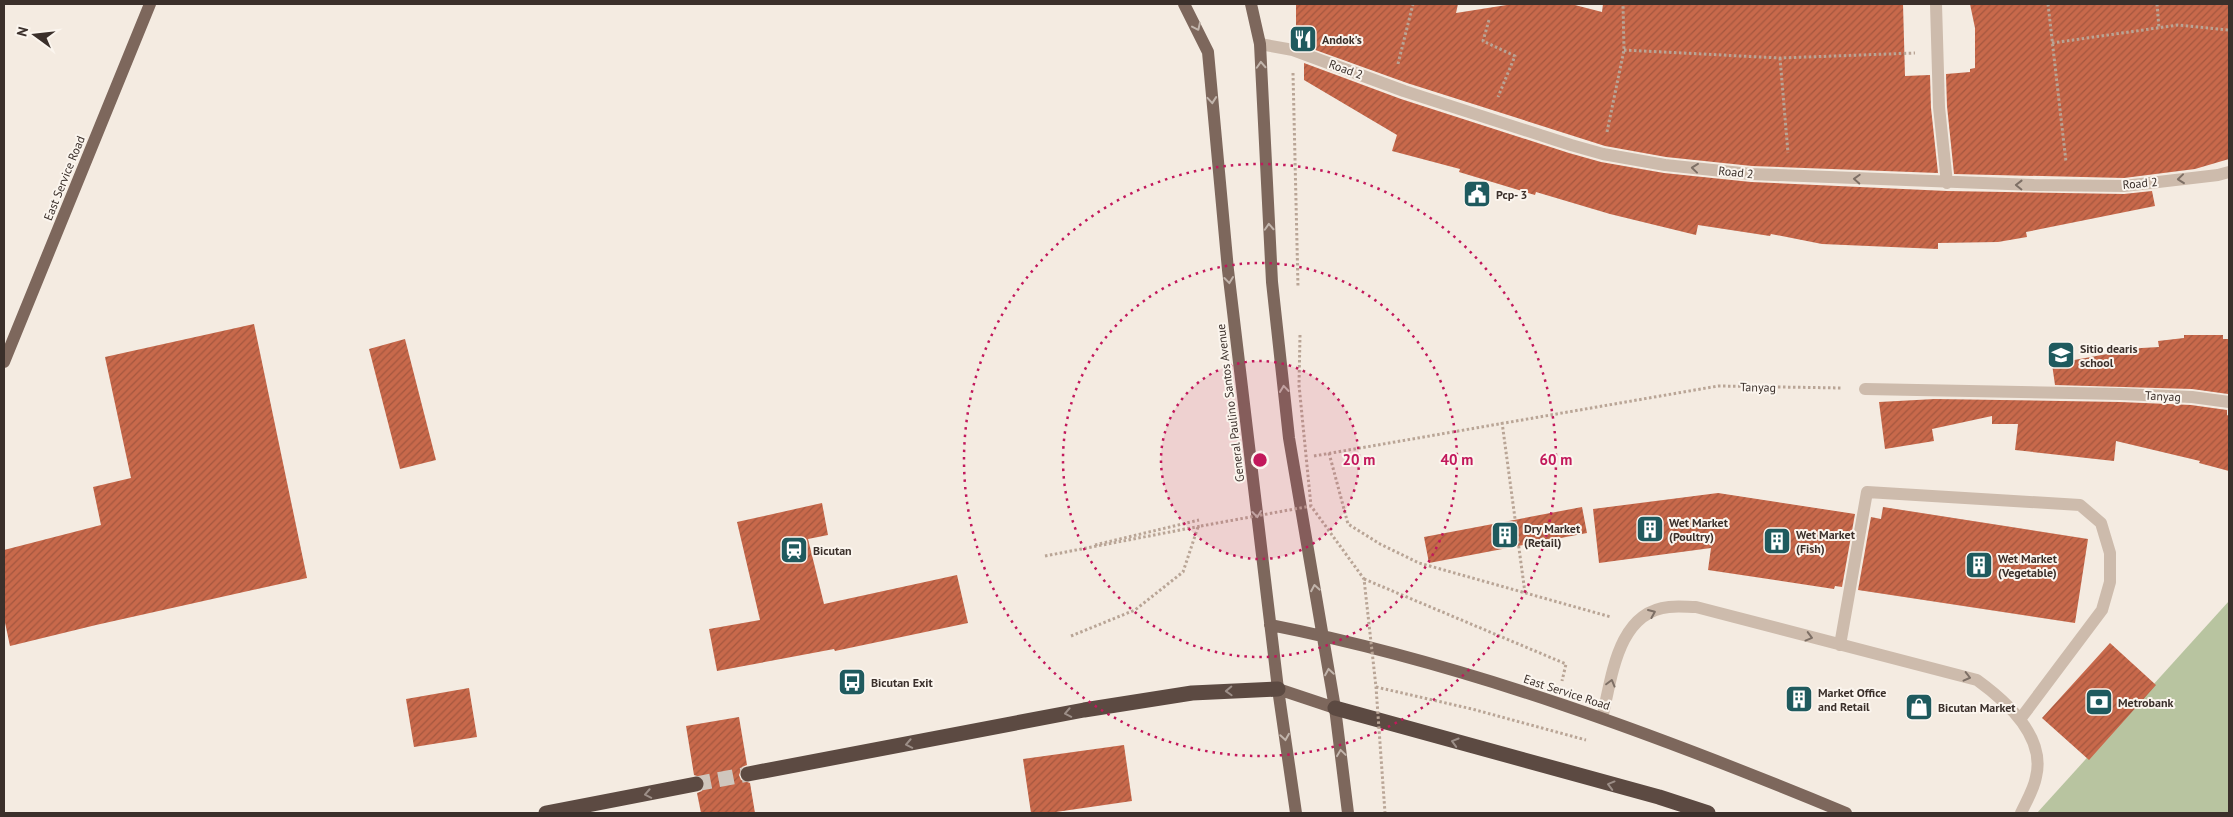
<svg xmlns="http://www.w3.org/2000/svg" width="2233" height="817" viewBox="0 0 2233 817" font-family="'PT Sans',sans-serif">
  <defs>
    <pattern id="building-hatch" width="6" height="6" patternUnits="userSpaceOnUse" patternTransform="scale(1.25)"><rect width="6" height="6" fill="#c8694b"/><path d="M-1 1l2-2M0 6l6-6M5 7l2-2" fill="none" stroke="#a4573f"/></pattern>
  </defs>
  <rect width="100%" height="100%" fill="#f4ebe1"/>
  <!-- green -->
  <path fill="#b8c4a0" d="M 2229,601 L 2229,813 L 2037,813 Z"/>
  <!-- building -->
  <path fill="url(#building-hatch)" d="M 1296,4 L 1458,4 L 1456,13 L 1513,4 L 1571,4 L 1602,12 L 1603,4 L 1903,4 L 1905,76 L 1930,75 L 1931,108 L 1938,173 L 1752,166 L 1666,157 L 1605,146 L 1407,83 L 1296,43 Z
    M 1970,4 L 2229,4 L 2229,159 L 2195,169 L 2124,178 L 1954,174 L 1947,106 L 1946,74 L 1970,72 L 1970,69 L 1975,68 L 1975,28 Z
    M 1304,63 L 1401,99 L 1569,153 L 1601,162 L 1664,173 L 1751,182 L 1947,191 L 2124,194 L 2152,191 L 2155,206 L 2026,232 L 2027,237 L 1998,242 L 1938,243 L 1938,249 L 1822,244 L 1771,234 L 1770,236 L 1698,225 L 1696,235 L 1610,214 L 1536,192 L 1535,195 L 1459,172 L 1460,169 L 1392,151 L 1397,135 L 1304,80 Z
    M 254,324 L 307,578 L 96,625 L 10,646 L 4,618 L 4,550 L 101,525 L 93,487 L 131,478 L 105,357 Z
    M 2184,335 L 2223,335 L 2223,339 L 2229,339 L 2228,394 L 2192,389 L 2055,385 L 2052,364 L 2124,351 L 2124,349 L 2159,347 L 2158,341 L 2184,338 Z
    M 405,339 L 436,460 L 400,469 L 369,349 Z
    M 1935,399 L 2120,402 L 2191,405 L 2227,410 L 2227,415 L 2229,416 L 2229,471 L 2199,463 L 2200,461 L 2116,441 L 2114,461 L 2015,450 L 2018,424 L 1992,424 L 1992,416 L 1932,429 L 1934,441 L 1885,449 L 1879,402 Z
    M 1718,493 L 1855,514 L 1842,587 L 1835,586 L 1834,589 L 1708,570 L 1711,548 L 1599,563 L 1593,509 Z
    M 822,503 L 828,535 L 808,539 L 824,604 L 957,575 L 968,623 L 835,651 L 834,649 L 717,671 L 709,629 L 760,620 L 737,522 Z
    M 1582,507 L 1587,533 L 1429,563 L 1424,537 Z
    M 1883,507 L 2088,539 L 2075,623 L 1858,590 L 1871,517 L 1881,519 Z
    M 2110,643 L 2156,685 L 2089,760 L 2042,718 Z
    M 469,688 L 477,737 L 414,747 L 406,699 Z
    M 739,717 L 747,765 L 742,767 L 739,775 L 741,780 L 750,783 L 755,813 L 701,813 L 697,793 L 702,791 L 705,783 L 703,778 L 694,775 L 686,726 Z
    M 1124,745 L 1132,801 L 1049,813 L 1031,813 L 1023,759 Z"/>
  <g fill="none" stroke-linecap="round" stroke-linejoin="round">
    <!-- highway-tunnel -->
    <path stroke="#cfc6bd" stroke-width="15" stroke-dasharray="15 8" stroke-linecap="butt" d="M 696,784 L 748,774"/>
    <!-- path -->
    <path stroke="#b9a596" stroke-width="3" stroke-dasharray="2.5 2.5" stroke-linecap="butt" d="M 2048,4 L 2066,162
      M 2157,4 L 2159,28
      M 1489,20 L 1483,41 L 1515,56 L 1498,97
      M 2052,43 L 2178,25 L 2229,30
      M 1624,50 L 1780,58 L 1915,53
      M 1780,58 L 1788,153
      M 1398,64 L 1413,4
      M 1293,73 L 1298,287
      M 1607,132 L 1624,50 L 1623,4
      M 1502,422 L 1525,593
      M 1329,453 L 1348,524 L 1380,544 L 1419,563 L 1611,617
      M 1314,456 L 1718,386 L 1842,388
      M 1095,545 L 1199,520
      M 1045,556 L 1201,526
      M 1364,579 L 1566,664 L 1562,681
      M 1071,636 L 1135,610 L 1183,572 L 1198,527
      M 1376,687 L 1472,709 L 1586,740"/>
    <!-- minor -->
    <path stroke="#cdbbac" stroke-width="12" d="M 1936,4 L 1939,107 L 1947,183
      M 1260,44 L 1293,50 L 1404,91 L 1571,145 L 1603,154 L 1665,165 L 1751,174 L 2034,185 L 2124,186 L 2218,175 L 2229,172
      M 1865,389 L 2120,394 L 2192,397 L 2229,402
      M 1840,645 L 1867,492 L 2080,505 L 2101,523 L 2110,553 L 2110,582 L 2102,610 L 2021,718
      M 1602,718 C 1612,678 1617,612 1669,607 C 1678,606 1688,607 1696,607 L 1977,680 C 2006,701 2046,737 2036,777 C 2034,789 2026,802 2021,813"/>
    <!-- major -->
    <path stroke="#7d675c" stroke-width="12" d="M 1184,4 L 1208,52 L 1228,270 L 1278,689 L 1296,813
      M 1251,4 L 1260,44 L 1272,282 L 1289,438 L 1335,708 L 1348,813
      M 4,362 L 150,4
      M 1270,625 C 1468,664 1660,736 1846,813
      M 1278,689 L 1335,708"/>
    <!-- highway -->
    <path stroke="#5c4a42" stroke-width="15" d="M 1335,708 L 1659,797 L 1708,813
      M 748,774 L 1084,710 L 1192,693 L 1278,689
      M 546,813 L 696,784"/>
    <!-- path-bridge -->
    <path stroke="#b9a596" stroke-width="3" stroke-dasharray="2.5 2.5" stroke-linecap="butt" d="M 1300,335 L 1299,385 L 1311,506 L 1364,579 L 1376,687 L 1385,813
      M 1201,526 L 1311,506"/>
  </g>
  <!-- one-way arrows -->
  <defs><path id="oneway-chevron" d="M-2-3.5L2.5 0L-2 3.5" fill="none" stroke-width="1.6" stroke-linecap="round" stroke-linejoin="round" transform="scale(1.25)"/></defs>
  <g stroke="#c2b5ac">
    <use href="#oneway-chevron" transform="translate(1197 27) rotate(65)"/>
    <use href="#oneway-chevron" transform="translate(1261 65) rotate(-93)"/>
    <use href="#oneway-chevron" transform="translate(1212 100) rotate(85)"/>
    <use href="#oneway-chevron" transform="translate(1269 227) rotate(-93)"/>
    <use href="#oneway-chevron" transform="translate(1229 280) rotate(83)"/>
    <use href="#oneway-chevron" transform="translate(1284 389) rotate(-96)"/>
    <use href="#oneway-chevron" transform="translate(1257 514) rotate(83)"/>
    <use href="#oneway-chevron" transform="translate(1315 588) rotate(-100)"/>
    <use href="#oneway-chevron" transform="translate(1329 672) rotate(-99)"/>
    <use href="#oneway-chevron" transform="translate(1285 737) rotate(81)"/>
    <use href="#oneway-chevron" transform="translate(1341 753) rotate(-98)"/>
  </g>
  <g stroke="#7d6f65">
    <use href="#oneway-chevron" transform="translate(1695 168) rotate(-174)"/>
    <use href="#oneway-chevron" transform="translate(1857 179) rotate(-177)"/>
    <use href="#oneway-chevron" transform="translate(2181 179) rotate(174)"/>
    <use href="#oneway-chevron" transform="translate(2019 185) rotate(-179)"/>
    <use href="#oneway-chevron" transform="translate(1652 613) rotate(-23)"/>
    <use href="#oneway-chevron" transform="translate(1809 637) rotate(15)"/>
    <use href="#oneway-chevron" transform="translate(1967 677) rotate(14)"/>
    <use href="#oneway-chevron" transform="translate(1611 683) rotate(-75)"/>
  </g>
  <g stroke="#9c8e87">
    <use href="#oneway-chevron" transform="translate(1229 691) rotate(178)"/>
    <use href="#oneway-chevron" transform="translate(1068 713) rotate(169)"/>
    <use href="#oneway-chevron" transform="translate(1455 742) rotate(-164)"/>
    <use href="#oneway-chevron" transform="translate(909 744) rotate(169)"/>
    <use href="#oneway-chevron" transform="translate(1611 785) rotate(-165)"/>
    <use href="#oneway-chevron" transform="translate(648 794) rotate(169)"/>
  </g>
  <!-- distance rings -->
  <circle cx="1260" cy="460" r="99" fill="#c2185b" fill-opacity=".12"/>
  <g fill="none" stroke="#c2185b" stroke-width="2.5" stroke-dasharray="2.5 5">
    <circle cx="1260" cy="460" r="99"/>
    <circle cx="1260" cy="460" r="197"/>
    <circle cx="1260" cy="460" r="296"/>
  </g>
  <!-- icons -->
  <defs>
    <g id="restaurant-square" transform="scale(1.4375)"><rect x="-9" y="-9" width="18" height="18" rx="4" fill="#1f5a5e" stroke="#fbf5ee"/><path d="M-5-6h1v4h1v-4h1v4h1v-4h1v5L-1.5 .5V6h-2V.5L-5-1ZM5-6V6H3V1.5H1.5Q1.5-4 5-6Z" fill="#fff"/></g>
    <g id="civic-square" transform="scale(1.4375)"><rect x="-9" y="-9" width="18" height="18" rx="4" fill="#1f5a5e" stroke="#fbf5ee"/><path d="M-.6-6.5H3V-4.5H.6V-3L4-1V1h2V6H-6V1h2V-1L-.6-3ZM-1.2 2.5V6h2.4V2.5Z" fill="#fff"/></g>
    <g id="school-square" transform="scale(1.4375)"><rect x="-9" y="-9" width="18" height="18" rx="4" fill="#1f5a5e" stroke="#fbf5ee"/><path d="M0-5L7-2L0 1L-7-2ZM-4 1L0 2.5L4 1V4Q0 6-4 4Z" fill="#fff"/></g>
    <g id="building-square" transform="scale(1.4375)"><rect x="-9" y="-9" width="18" height="18" rx="4" fill="#1f5a5e" stroke="#fbf5ee"/><path d="M-4-6H4V6H1V3H-1V6H-4ZM-2.5-4.3h1.7v1.8h-1.7ZM.8-4.3h1.7v1.8H.8ZM-2.5-1h1.7V.8h-1.7ZM.8-1h1.7V.8H.8Z" fill="#fff"/></g>
    <g id="station-square" transform="scale(1.4375)"><rect x="-9" y="-9" width="18" height="18" rx="4" fill="#1f5a5e" stroke="#fbf5ee"/><path d="M-3-6H3Q5-6 5-4V2Q5 4 3 4L4.5 6H3L1.5 4h-3L-3 6H-4.5L-3 4Q-5 4-5 2V-4Q-5-6-3-6ZM-3.5-4v3h7v-3ZM-3.5 1v1.5H-2V1ZM2 1v1.5H3.5V1Z" fill="#fff"/></g>
    <g id="bus-square" transform="scale(1.4375)"><rect x="-9" y="-9" width="18" height="18" rx="4" fill="#1f5a5e" stroke="#fbf5ee"/><path d="M-5-6H5V4H4V6H2V4H-2V6H-4V4H-5ZM-3.5-4V0h7V-4ZM-3.5 1.2v1.5H-2V1.2ZM2 1.2v1.5H3.5V1.2Z" fill="#fff"/></g>
    <g id="bank-square" transform="scale(1.4375)"><rect x="-9" y="-9" width="18" height="18" rx="4" fill="#1f5a5e" stroke="#fbf5ee"/><path d="M-6-4H6V4H-6ZM0-2.3a2.3 2.3 0 1 0 0 4.6a2.3 2.3 0 1 0 0-4.6Z" fill="#fff"/></g>
    <g id="shop-square" transform="scale(1.4375)"><rect x="-9" y="-9" width="18" height="18" rx="4" fill="#1f5a5e" stroke="#fbf5ee"/><path d="M-5-2.5h2.3a2.7 3.5 0 0 1 5.4 0H5L5.5 6h-11ZM-1.5-2.5h3a1.5 2.3 0 0 0-3 0Z" fill="#fff"/></g>
  </defs>
  <g fill-rule="evenodd">
    <use href="#restaurant-square" x="1303" y="39"/>
    <use href="#civic-square" x="1477" y="194"/>
    <use href="#school-square" x="2061" y="355"/>
    <use href="#building-square" x="1650" y="529"/>
    <use href="#building-square" x="1505" y="535"/>
    <use href="#building-square" x="1777" y="541"/>
    <use href="#station-square" x="794" y="550"/>
    <use href="#building-square" x="1979" y="565"/>
    <use href="#bus-square" x="852" y="682"/>
    <use href="#building-square" x="1799" y="699"/>
    <use href="#bank-square" x="2099" y="702"/>
    <use href="#shop-square" x="1919" y="707"/>
  </g>
  <g text-anchor="middle" dominant-baseline="central" stroke-width="4" stroke-linejoin="round" paint-order="stroke">
    <!-- poi labels -->
    <g font-size="12" font-weight="bold" fill="#3b302b" stroke="#fbf5ee" text-anchor="start">
      <text x="1322" y="39">Andok's</text>
      <text x="1496" y="194">Pcp- 3</text>
      <text x="2080" y="348">Sitio dearis<tspan x="2080" dy="14">school</tspan></text>
      <text x="1669" y="522">Wet Market<tspan x="1669" dy="14">(Poultry)</tspan></text>
      <text x="1524" y="528">Dry Market<tspan x="1524" dy="14">(Retail)</tspan></text>
      <text x="1796" y="534">Wet Market<tspan x="1796" dy="14">(Fish)</tspan></text>
      <text x="813" y="550">Bicutan</text>
      <text x="1998" y="558">Wet Market<tspan x="1998" dy="14">(Vegetable)</tspan></text>
      <text x="871" y="682">Bicutan Exit</text>
      <text x="1818" y="692">Market Office<tspan x="1818" dy="14">and Retail</tspan></text>
      <text x="2118" y="702">Metrobank</text>
      <text x="1938" y="707">Bicutan Market</text>
    </g>
    <!-- street labels -->
    <g font-size="12" fill="#3b302b" stroke="#fbf5ee">
      <text transform="translate(1346 69) rotate(20)">Road 2</text>
      <text transform="translate(1736 172) rotate(6)">Road 2</text>
      <text transform="translate(64 178) rotate(-68)">East Service Road</text>
      <text transform="translate(2140 183) rotate(-5)">Road 2</text>
      <text transform="translate(1758 387) rotate(1)">Tanyag</text>
      <text transform="translate(2163 396) rotate(3)">Tanyag</text>
      <text transform="translate(1230 403) rotate(-97)">General Paulino Santos Avenue</text>
      <text transform="translate(1567 692) rotate(18)">East Service Road</text>
    </g>
  </g>
  <circle cx="1260" cy="460" r="8" fill="#c2185b" stroke="#fbf5ee" stroke-width="2.5"/>
  <g font-size="15" text-anchor="middle" font-weight="bold" fill="#c2185b" stroke="#fbf5ee" stroke-width="4" stroke-linejoin="round" paint-order="stroke">
    <text x="1359" y="465">20 m</text>
    <text x="1457" y="465">40 m</text>
    <text x="1556" y="465">60 m</text>
  </g>
  <!-- border -->
  <rect width="2233" height="817" fill="none" stroke="#3b302b" stroke-width="10"/>
  <!-- north arrow -->
  <g transform="translate(35 35) rotate(285)" stroke="#fbf5ee" stroke-width="4" paint-order="stroke">
  <path d="M0-4L9 19L0 12L-9 19Z" fill="#3b302b"/>
  <text y="-8" font-size="14" font-weight="bold" text-anchor="middle" fill="#3b302b">N</text>
  </g>
</svg>
